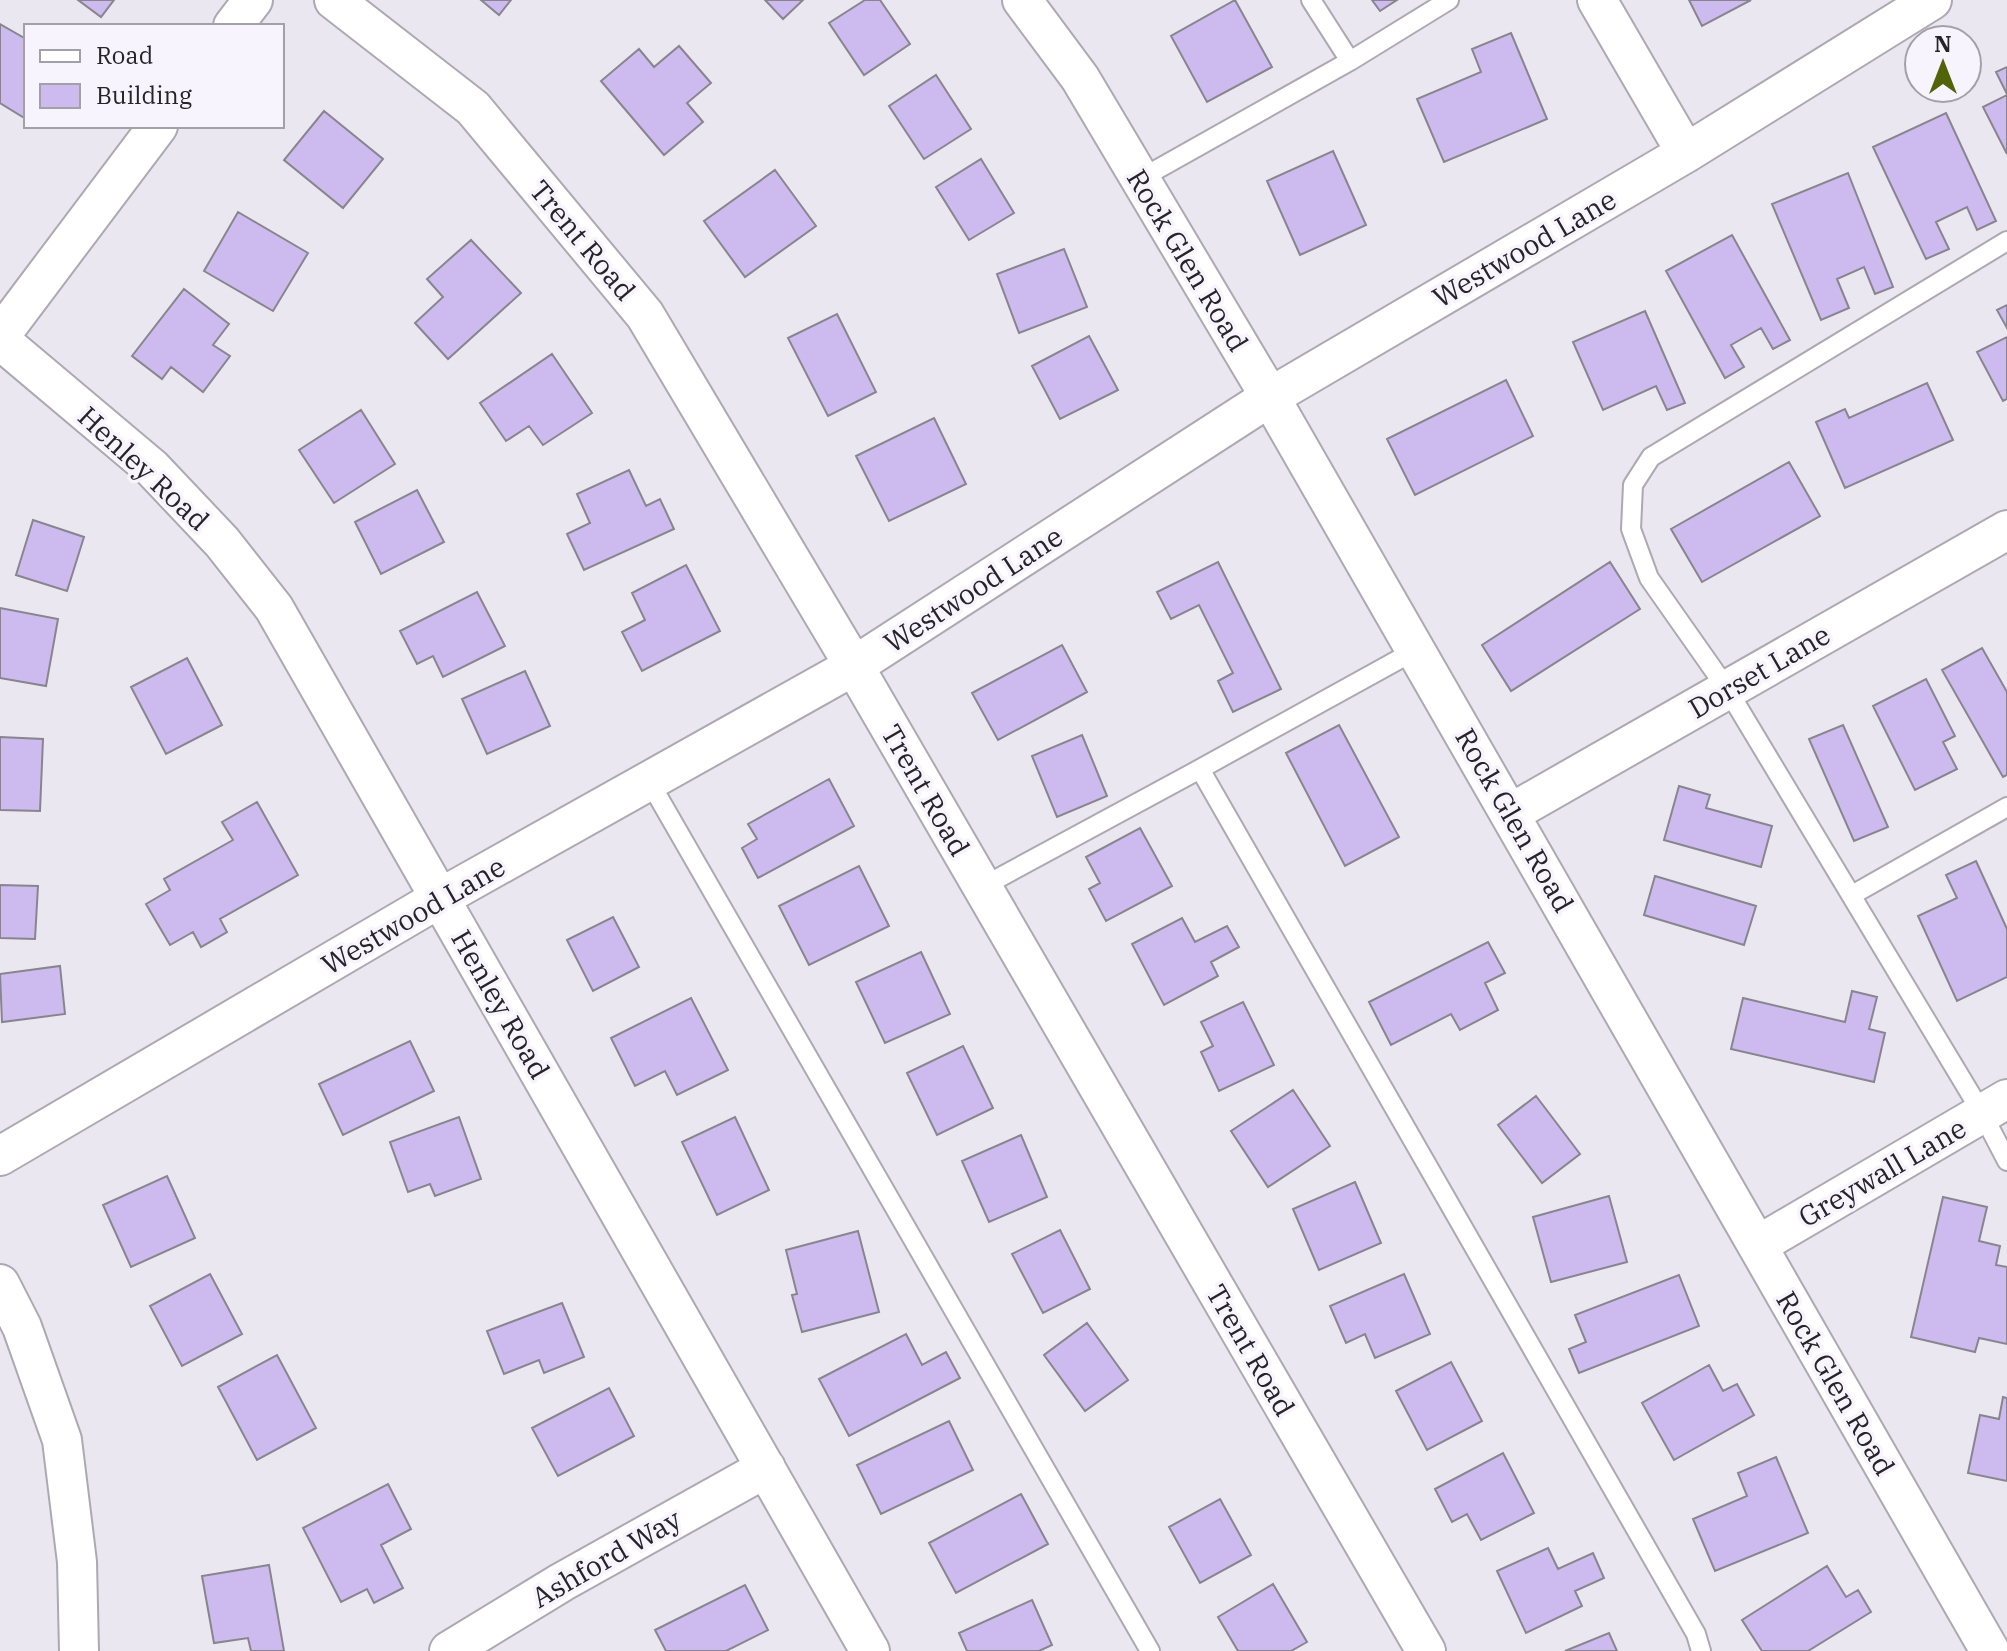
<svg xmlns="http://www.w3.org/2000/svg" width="2007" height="1651" viewBox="0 0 2007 1651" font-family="'IBM Plex Serif',serif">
  <rect width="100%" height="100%" fill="#eae7f1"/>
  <!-- building -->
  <path fill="#cdbbf0" stroke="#88858e" stroke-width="2" d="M 78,0 L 114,0 L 101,17 Z
    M 481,0 L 511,0 L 499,15 Z
    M 765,0 L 803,0 L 783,19 Z
    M 865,0 L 880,0 L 910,44 L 864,75 L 829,23 Z
    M 1235,0 L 1272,67 L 1207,102 L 1171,36 Z
    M 1372,0 L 1397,0 L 1380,11 Z
    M 1689,0 L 1751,0 L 1702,26 Z
    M 0,24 L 26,39 L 26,119 L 0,103 Z
    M 1511,33 L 1547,119 L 1444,162 L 1417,99 L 1481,72 L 1472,49 Z
    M 679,46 L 711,83 L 687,103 L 703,122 L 664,155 L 601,81 L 639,49 L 654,67 Z
    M 2007,67 L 2007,94 L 1996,72 Z
    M 936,75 L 971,129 L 924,159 L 889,106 Z
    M 2007,95 L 2007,154 L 1983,107 Z
    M 324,111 L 383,159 L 343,208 L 284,160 Z
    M 1946,113 L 1996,221 L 1977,230 L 1967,207 L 1936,222 L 1949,249 L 1926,259 L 1873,147 Z
    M 1333,151 L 1366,225 L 1300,255 L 1267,181 Z
    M 981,159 L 1014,213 L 969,240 L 936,187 Z
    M 775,170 L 816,226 L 745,277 L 704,221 Z
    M 1848,173 L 1893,287 L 1875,294 L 1864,267 L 1837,279 L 1849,308 L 1821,320 L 1772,204 Z
    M 238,212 L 308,253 L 273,311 L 204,271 Z
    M 1732,235 L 1790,340 L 1773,349 L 1761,328 L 1731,345 L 1744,367 L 1725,378 L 1666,271 Z
    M 471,240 L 521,293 L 448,359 L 415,323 L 443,297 L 427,279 Z
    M 1064,249 L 1087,307 L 1019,333 L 997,274 Z
    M 184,289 L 229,324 L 213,345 L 230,356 L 203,392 L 171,367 L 162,379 L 132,356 Z
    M 2007,305 L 2007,328 L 1997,310 Z
    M 1645,311 L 1685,403 L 1667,410 L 1656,386 L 1603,410 L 1573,342 Z
    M 837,314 L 876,392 L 828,416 L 788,338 Z
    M 1089,336 L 1118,390 L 1060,419 L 1032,366 Z
    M 2007,337 L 2007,399 L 2003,401 L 1977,352 Z
    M 552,354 L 592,413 L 543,445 L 529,426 L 506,441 L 480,403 Z
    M 1506,380 L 1533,436 L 1415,495 L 1387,439 Z
    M 1927,383 L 1953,440 L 1845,488 L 1816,422 L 1845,409 L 1849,418 Z
    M 361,410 L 395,464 L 334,503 L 299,450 Z
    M 934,418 L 966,484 L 889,521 L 856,456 Z
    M 1789,462 L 1820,516 L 1702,582 L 1671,529 Z
    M 629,470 L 646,506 L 660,499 L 674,529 L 584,570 L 567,534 L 590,523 L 577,494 Z
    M 417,490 L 444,542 L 381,574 L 355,522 Z
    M 33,520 L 84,537 L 67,591 L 16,575 Z
    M 1218,562 L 1281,689 L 1233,712 L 1218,681 L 1233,673 L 1199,605 L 1171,619 L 1157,592 Z
    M 1610,562 L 1640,609 L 1511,691 L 1482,645 Z
    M 686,565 L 720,631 L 642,671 L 622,632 L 645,620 L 632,593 Z
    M 477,592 L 505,646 L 443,677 L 433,656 L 417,664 L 400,631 Z
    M 0,608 L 58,619 L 46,686 L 0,678 Z
    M 1062,645 L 1087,692 L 998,740 L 972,693 Z
    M 1982,648 L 2007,692 L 2007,775 L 2003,777 L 1942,670 Z
    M 187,658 L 222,725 L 166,754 L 131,687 Z
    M 525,671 L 550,726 L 487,754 L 462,699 Z
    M 1926,679 L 1955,736 L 1943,742 L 1957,769 L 1915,790 L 1873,706 Z
    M 1339,725 L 1399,837 L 1345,866 L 1286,753 Z
    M 1843,725 L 1888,827 L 1854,841 L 1809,739 Z
    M 1082,735 L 1107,796 L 1057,817 L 1032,756 Z
    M 0,737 L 43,739 L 40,811 L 0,810 Z
    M 829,779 L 854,826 L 758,878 L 742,848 L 757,839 L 748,824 Z
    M 1679,786 L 1710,795 L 1706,808 L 1772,826 L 1761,867 L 1664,840 Z
    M 257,802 L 298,875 L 220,919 L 227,932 L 201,947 L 193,932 L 170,945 L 146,904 L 170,890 L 164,879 L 233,840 L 222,822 Z
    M 1140,828 L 1172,886 L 1106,921 L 1089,889 L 1100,883 L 1086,857 Z
    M 1976,861 L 2007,929 L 2007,977 L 1957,1001 L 1918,916 L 1957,898 L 1946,875 Z
    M 859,866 L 889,926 L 809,965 L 779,906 Z
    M 1655,876 L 1756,906 L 1744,945 L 1644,915 Z
    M 0,885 L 38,886 L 35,939 L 0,938 Z
    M 613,917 L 639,967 L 593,991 L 567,940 Z
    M 1182,918 L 1195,942 L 1227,926 L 1239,947 L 1211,962 L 1218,976 L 1164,1005 L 1132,944 Z
    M 1488,942 L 1505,973 L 1485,983 L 1498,1010 L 1460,1030 L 1451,1014 L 1391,1045 L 1369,1002 Z
    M 921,952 L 950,1014 L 885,1043 L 856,982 Z
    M 60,966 L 65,1014 L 2,1022 L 0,974 Z
    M 1852,991 L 1877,997 L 1869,1029 L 1885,1033 L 1874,1082 L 1731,1049 L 1743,998 L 1845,1022 Z
    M 691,998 L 728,1070 L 677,1095 L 665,1071 L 635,1086 L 611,1038 Z
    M 1243,1002 L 1274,1065 L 1219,1091 L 1201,1052 L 1213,1046 L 1201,1022 Z
    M 410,1041 L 434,1091 L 343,1135 L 319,1084 Z
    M 963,1046 L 993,1108 L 937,1135 L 907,1073 Z
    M 1293,1090 L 1330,1146 L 1268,1187 L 1231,1131 Z
    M 1536,1096 L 1580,1154 L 1542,1183 L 1498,1125 Z
    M 459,1117 L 481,1179 L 435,1196 L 430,1184 L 408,1192 L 390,1142 Z
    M 735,1117 L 769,1190 L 717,1215 L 682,1142 Z
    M 1021,1135 L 1047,1197 L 989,1222 L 962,1161 Z
    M 167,1176 L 195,1238 L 131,1267 L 103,1205 Z
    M 1355,1182 L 1381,1243 L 1319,1270 L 1293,1209 Z
    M 1609,1196 L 1627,1262 L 1551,1282 L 1533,1217 Z
    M 1943,1197 L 1987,1207 L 1979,1241 L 2000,1246 L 1996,1265 L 2007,1267 L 2007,1344 L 1979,1338 L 1975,1352 L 1911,1337 Z
    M 1060,1230 L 1090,1289 L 1043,1313 L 1012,1254 Z
    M 858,1231 L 879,1312 L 802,1332 L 792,1295 L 797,1294 L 786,1250 Z
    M 210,1274 L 242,1334 L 182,1366 L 150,1306 Z
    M 1404,1274 L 1430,1334 L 1375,1358 L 1365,1334 L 1346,1343 L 1330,1306 Z
    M 1679,1275 L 1699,1326 L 1579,1373 L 1569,1349 L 1586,1342 L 1575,1315 Z
    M 562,1303 L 584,1357 L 544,1373 L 539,1360 L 504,1374 L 487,1331 Z
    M 1087,1323 L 1128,1380 L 1085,1411 L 1044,1355 Z
    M 906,1334 L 922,1365 L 946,1352 L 960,1378 L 849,1436 L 819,1379 Z
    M 277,1355 L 316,1428 L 257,1460 L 218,1387 Z
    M 1451,1362 L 1482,1421 L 1427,1450 L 1396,1391 Z
    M 1709,1365 L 1723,1391 L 1737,1384 L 1754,1415 L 1674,1460 L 1642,1403 Z
    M 609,1388 L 634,1436 L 558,1476 L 532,1428 Z
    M 2003,1397 L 2007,1398 L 2007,1481 L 1968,1473 L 1980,1415 L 1999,1419 Z
    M 949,1421 L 973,1470 L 881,1514 L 857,1465 Z
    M 1503,1453 L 1534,1513 L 1481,1540 L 1467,1514 L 1452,1522 L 1435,1489 Z
    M 1776,1457 L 1808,1533 L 1715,1571 L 1693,1519 L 1747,1496 L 1738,1473 Z
    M 388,1484 L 411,1529 L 381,1545 L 403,1588 L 374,1603 L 367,1589 L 341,1602 L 303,1528 Z
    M 1021,1494 L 1048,1544 L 956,1593 L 929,1543 Z
    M 1220,1499 L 1251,1555 L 1200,1583 L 1169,1527 Z
    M 1548,1548 L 1558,1569 L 1593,1553 L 1604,1578 L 1575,1591 L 1582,1606 L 1526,1633 L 1497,1571 Z
    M 269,1565 L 284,1651 L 251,1651 L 248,1638 L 214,1643 L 202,1576 Z
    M 1827,1566 L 1846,1597 L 1858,1590 L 1871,1612 L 1808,1651 L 1762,1651 L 1742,1620 Z
    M 1273,1584 L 1307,1642 L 1291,1651 L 1238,1651 L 1218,1617 Z
    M 745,1585 L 768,1630 L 726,1651 L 666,1651 L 655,1630 Z
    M 1032,1600 L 1052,1645 L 1039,1651 L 967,1651 L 959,1633 Z
    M 1609,1633 L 1617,1651 L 1565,1651 Z"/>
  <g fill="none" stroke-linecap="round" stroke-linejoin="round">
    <!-- service casing -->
    <g stroke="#aca9b2" stroke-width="22">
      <path id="service" d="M 1311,0 L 1350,61
        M 1140,179 L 1350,61 L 1449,0
        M 2007,241 L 1651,457 L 1633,485 L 1631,529 L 1649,578 L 1727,689 L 1982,1113 L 2007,1161
        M 1200,769 L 1416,650
        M 649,781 L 1150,1651
        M 982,887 L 1200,769 L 1696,1634 L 1701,1651
        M 1852,895 L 2007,807"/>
    </g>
    <!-- minor casing -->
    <g stroke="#aca9b2" stroke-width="42">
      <path id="minor" d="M 334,0 L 473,108 L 645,315 L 854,666 L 1426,1651
        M 1022,0 L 1080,78 L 1270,397 L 1990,1651
        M 1597,0 L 1686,153
        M 233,26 L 253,0
        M 0,336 L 158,126
        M 0,340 L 152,468 L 222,542 L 274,608 L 870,1651
        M 1511,813 L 2007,530
        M 0,1156 L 440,898 L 854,666 L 1270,397 L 1686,153 L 1932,0
        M 1758,1245 L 2007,1099
        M 0,1284 L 22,1327 L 62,1440 L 77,1562 L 79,1651
        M 449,1651 L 562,1582 L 766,1468"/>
    </g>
    <!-- service -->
    <use href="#service" stroke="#fff" stroke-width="18"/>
    <!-- minor -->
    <use href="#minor" stroke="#fff" stroke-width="38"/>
  </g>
  <g text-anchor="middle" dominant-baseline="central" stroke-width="7" stroke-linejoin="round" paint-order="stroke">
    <!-- street labels -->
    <g font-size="28" fill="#252427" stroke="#f7f4fe">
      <text transform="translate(583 240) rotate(50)">Trent Road</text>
      <text transform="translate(1524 248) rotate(-30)">Westwood Lane</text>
      <text transform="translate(1188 260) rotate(59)">Rock Glen Road</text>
      <text transform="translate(144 468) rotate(43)">Henley Road</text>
      <text transform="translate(973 589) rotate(-33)">Westwood Lane</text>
      <text transform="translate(1759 671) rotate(-30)">Dorset Lane</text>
      <text transform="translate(926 790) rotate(60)">Trent Road</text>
      <text transform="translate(1515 820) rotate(60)">Rock Glen Road</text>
      <text transform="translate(413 915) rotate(-30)">Westwood Lane</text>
      <text transform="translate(501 1004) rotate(60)">Henley Road</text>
      <text transform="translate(1882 1172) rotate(-30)">Greywall Lane</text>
      <text transform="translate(1251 1350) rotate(60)">Trent Road</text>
      <text transform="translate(1836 1383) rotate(60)">Rock Glen Road</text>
      <text transform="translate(606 1558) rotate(-30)">Ashford Way</text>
    </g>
  </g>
  <!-- legend -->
  <rect x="24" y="24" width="260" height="104" fill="#f7f4fe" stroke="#a3a1a8" stroke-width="2"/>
  <rect x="40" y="50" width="40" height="12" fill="#ffffff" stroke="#a3a1a8" stroke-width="2"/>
  <text x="96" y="64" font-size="24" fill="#252427">Road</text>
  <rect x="40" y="84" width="40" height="24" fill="#cdbbf0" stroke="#a3a1a8" stroke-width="2"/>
  <text x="96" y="104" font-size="24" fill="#252427">Building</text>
  <!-- north arrow -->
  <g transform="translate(1943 64)"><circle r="38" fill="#f7f4fe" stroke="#a3a1a8" stroke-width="2"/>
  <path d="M0-6L14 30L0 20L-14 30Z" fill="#53630a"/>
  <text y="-12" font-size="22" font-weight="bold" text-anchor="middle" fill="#252427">N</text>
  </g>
</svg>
